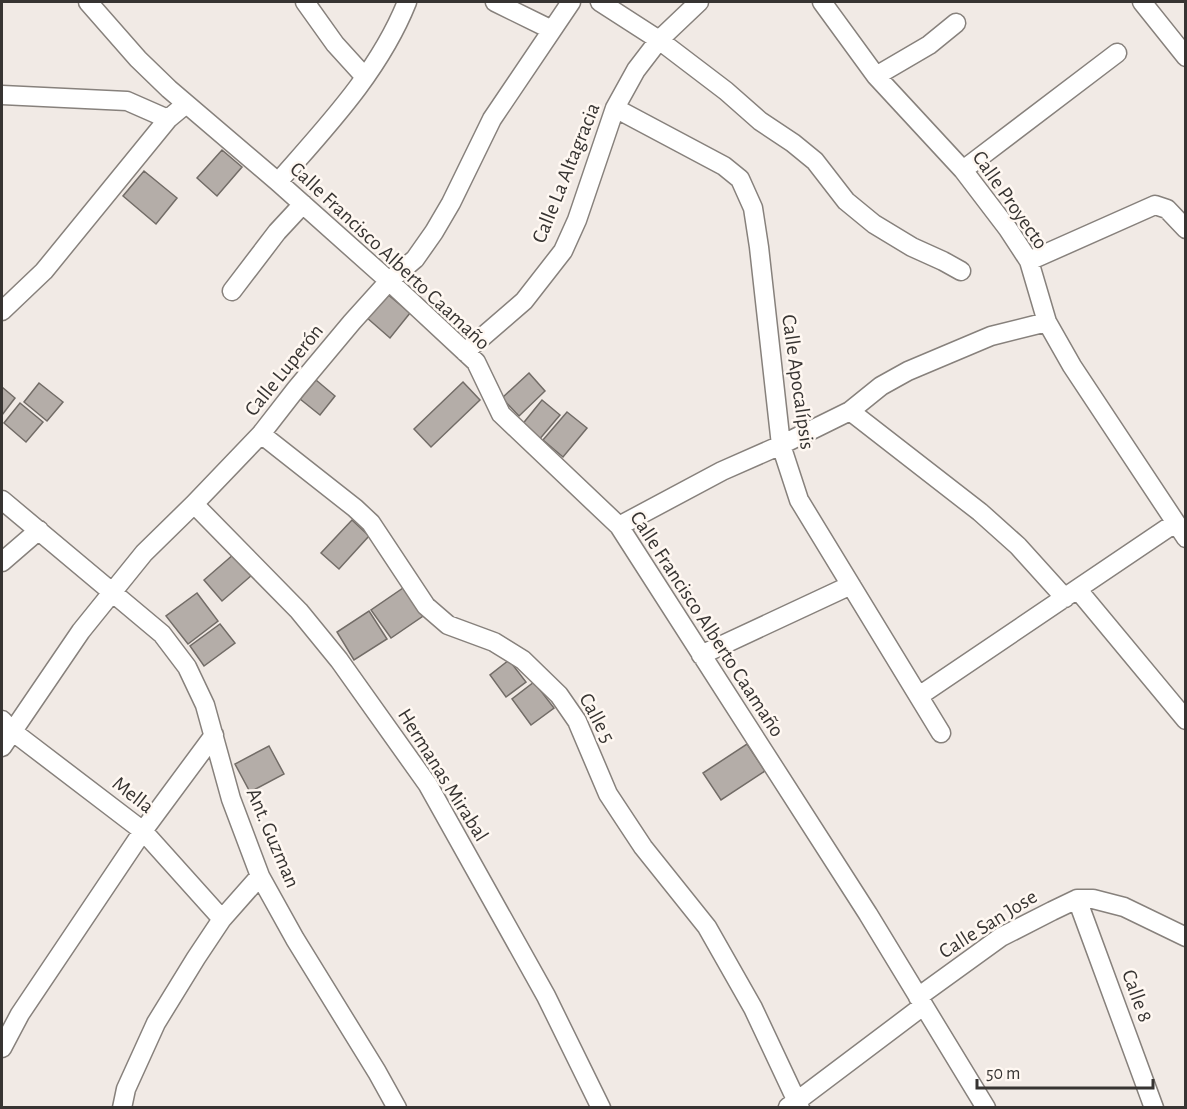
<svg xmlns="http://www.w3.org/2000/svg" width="1187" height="1109" viewBox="0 0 1187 1109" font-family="'Alegreya Sans',sans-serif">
  <rect width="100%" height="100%" fill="#f1eae5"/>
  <!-- building -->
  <path fill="#b4ada8" stroke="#726c67" stroke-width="1.5" d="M 222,150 L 242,167 L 217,196 L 197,178 Z
    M 144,171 L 177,198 L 156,224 L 123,196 Z
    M 386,293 L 410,313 L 390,338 L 366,317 Z
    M 529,373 L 545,391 L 519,416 L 502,398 Z
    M 316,380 L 335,396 L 320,415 L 300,399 Z
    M 463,382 L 480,400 L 431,447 L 414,429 Z
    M 39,383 L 63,402 L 47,421 L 24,402 Z
    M 2,387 L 15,398 L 2,415 Z
    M 542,400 L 560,415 L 538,441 L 521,426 Z
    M 20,403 L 43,422 L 26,442 L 4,423 Z
    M 567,412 L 587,428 L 563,457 L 543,440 Z
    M 352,520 L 369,536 L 339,569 L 321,553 Z
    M 234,554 L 252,575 L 222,601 L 204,580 Z
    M 406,586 L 426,614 L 391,638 L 371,610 Z
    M 197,593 L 218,621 L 188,644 L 166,616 Z
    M 369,611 L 387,639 L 354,660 L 337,632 Z
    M 220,624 L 235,643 L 204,666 L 190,646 Z
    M 509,660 L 526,682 L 506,697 L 490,675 Z
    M 534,682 L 554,708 L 531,725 L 512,699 Z
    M 747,744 L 765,771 L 721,800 L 703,773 Z
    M 269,746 L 284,774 L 250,792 L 235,764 Z"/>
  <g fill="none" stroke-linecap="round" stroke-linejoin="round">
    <!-- street casing -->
    <g stroke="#87817c" stroke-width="21">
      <path id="street" d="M 88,2 L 138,59 L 169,89 L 278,182 L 389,281 L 476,362 L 501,414 L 619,526 L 868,914 L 986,1108
        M 305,2 L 335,44 L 365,77
        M 495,2 L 552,30
        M 600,2 L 659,40 L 726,91 L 760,121 L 793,143 L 815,161 L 846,201 L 874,224 L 912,247 L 943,261 L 961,271
        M 822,2 L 876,76 L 963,170 L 1008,229 L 1029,261 L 1047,322 L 1072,366 L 1186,538
        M 1142,2 L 1186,57
        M 876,76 L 929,45 L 956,23
        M 2,95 L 127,101 L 168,119
        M 615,108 L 724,166 L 740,179 L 753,208 L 759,247 L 781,445 L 799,500 L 941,733
        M 963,170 L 1117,53
        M 278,182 C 327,126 379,72 407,2
        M 1029,261 L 1155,205 L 1167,209 L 1186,229
        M 232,291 L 277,232 L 303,204
        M 2,311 L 44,271 L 168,119 L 186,104
        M 465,352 L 524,301 L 563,251 L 577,220 L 615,108 L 636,70 L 659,40 L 699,2
        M 850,411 L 980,512 L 1018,546 L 1065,598
        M 261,434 L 355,508 L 371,523 L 426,606 L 448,625 L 494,642 L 523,660 L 559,695 L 577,721 L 608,794 L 643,847 L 707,927 L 753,1008 L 800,1108
        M 2,500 L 162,634 L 187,667 L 205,705 L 231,799 L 260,876 L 295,939 L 377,1072 L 397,1108
        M 194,504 L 299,611 L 339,660 L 428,785 L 546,996 L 601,1108
        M 619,526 L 722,471 L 781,445 L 850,411 L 881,386 L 908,371 L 991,336 L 1047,322
        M 2,562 L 39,530
        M 1078,590 L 1186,720
        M 701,655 L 851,585
        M 919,696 L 1175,523
        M 2,720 L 12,731 L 143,831 L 222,919
        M 2,747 L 81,631 L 144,553 L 194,504 L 261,434 L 296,389 L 352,322 L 389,281 L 415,259 L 434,232 L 451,203 L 492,119 L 571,2
        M 1077,899 L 1154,1108
        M 918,997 L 1001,937 L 1052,911 L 1077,899 L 1093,899 L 1124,907 L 1186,937
        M 2,1048 L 20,1014 L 143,831 L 214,735
        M 788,1107 L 797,1101 L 923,1006
        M 122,1108 L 126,1089 L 156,1023 L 196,958 L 222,919 L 260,876"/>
    </g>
    <!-- street -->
    <use href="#street" stroke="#fff" stroke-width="18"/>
  </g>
  <g text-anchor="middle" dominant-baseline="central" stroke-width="5" stroke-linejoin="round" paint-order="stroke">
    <!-- street labels -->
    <g font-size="21" fill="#373432" stroke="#fff8f2">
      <text transform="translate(566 173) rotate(-68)">Calle La Altagracia</text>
      <text transform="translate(1010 200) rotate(55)">Calle Proyecto</text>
      <text transform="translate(390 256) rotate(43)">Calle Francisco Alberto Caamaño</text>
      <text transform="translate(284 370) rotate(-51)">Calle Luperón</text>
      <text transform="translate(798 382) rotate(82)">Calle Apocalípsis</text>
      <text transform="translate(707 624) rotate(57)">Calle Francisco Alberto Caamaño</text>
      <text transform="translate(597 718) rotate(62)">Calle 5</text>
      <text transform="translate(443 775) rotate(58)">Hermanas Mirabal</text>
      <text transform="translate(133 795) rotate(38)">Mella</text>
      <text transform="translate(273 838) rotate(67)">Ant. Guzman</text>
      <text transform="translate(988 924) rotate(-32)">Calle San Jose</text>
      <text transform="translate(1137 996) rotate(70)">Calle 8</text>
    </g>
  </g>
  <!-- border -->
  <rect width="1187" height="1109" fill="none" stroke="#373432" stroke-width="6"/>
  <!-- scale -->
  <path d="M977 1079v9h176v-9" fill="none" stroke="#373432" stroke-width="3"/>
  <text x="986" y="1079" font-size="18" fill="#373432" stroke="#fff8f2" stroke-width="4.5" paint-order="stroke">50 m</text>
</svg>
